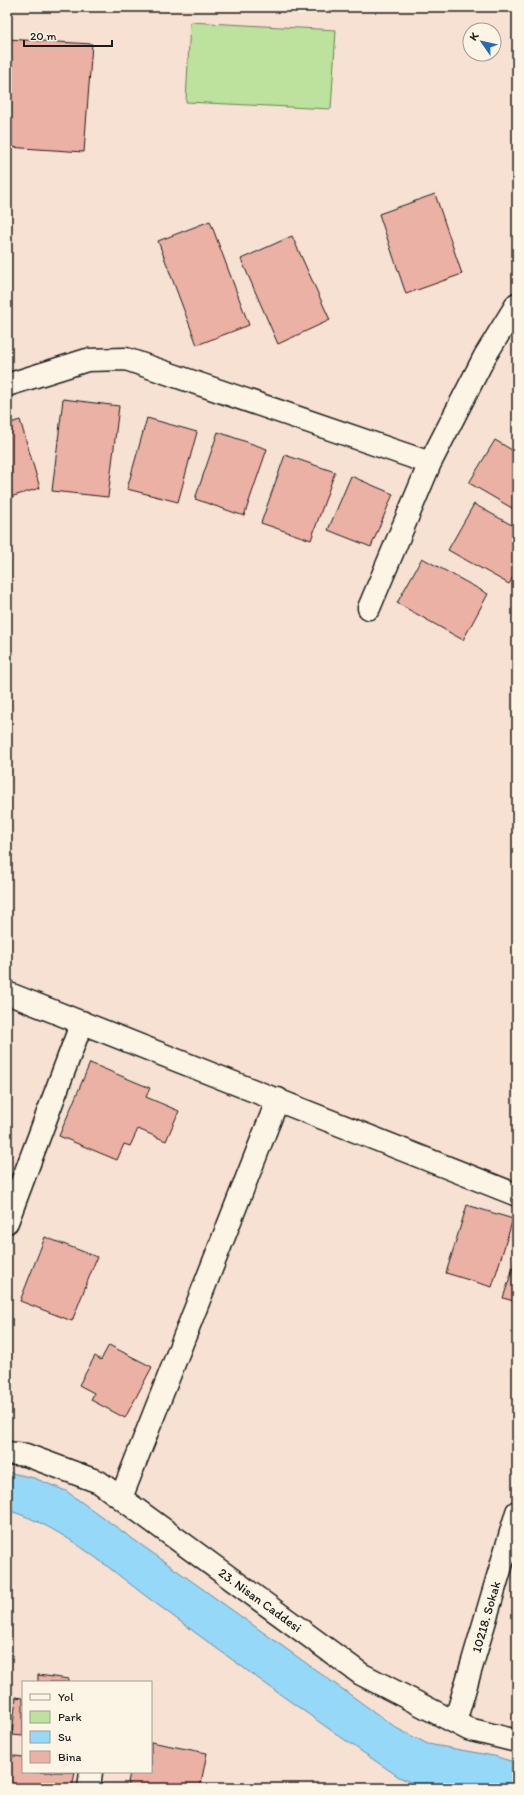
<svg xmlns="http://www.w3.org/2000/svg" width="524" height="1795" viewBox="0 0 524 1795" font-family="Itim,sans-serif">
  <rect width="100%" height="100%" fill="#f7e1d2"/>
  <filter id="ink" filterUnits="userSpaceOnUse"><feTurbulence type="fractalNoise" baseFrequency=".025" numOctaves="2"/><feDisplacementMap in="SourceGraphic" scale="8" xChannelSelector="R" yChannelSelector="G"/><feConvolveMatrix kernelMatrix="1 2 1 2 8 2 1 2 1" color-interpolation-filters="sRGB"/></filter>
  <g filter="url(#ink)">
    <!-- green -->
    <path fill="#bce29d" stroke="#6c7f5c" d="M 190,22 L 336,30 L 331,109 L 186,102 Z"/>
    <!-- water -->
    <path fill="#96d8f8" stroke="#658da0" d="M 7,1472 L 34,1478 L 66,1491 L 398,1729 L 428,1744 L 494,1756 L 517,1763 L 517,1788 L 424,1788 L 399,1777 C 319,1723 240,1666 162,1608 C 113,1573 66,1527 7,1510 Z"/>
    <!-- building -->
    <path fill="#ebb1a5" stroke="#1c1c1c" d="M 7,39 L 92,44 L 84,152 L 7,147 Z
      M 435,194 L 462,274 L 406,294 L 379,214 Z
      M 210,221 L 249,325 L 197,345 L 158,241 Z
      M 292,236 L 330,320 L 278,344 L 241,259 Z
      M 63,399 L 119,406 L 108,497 L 52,491 Z
      M 147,418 L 197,432 L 178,502 L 127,489 Z
      M 20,420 L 40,488 L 7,498 L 7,424 Z
      M 218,432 L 267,449 L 244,516 L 195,499 Z
      M 495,440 L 517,453 L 517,511 L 469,483 Z
      M 285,455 L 335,472 L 311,540 L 261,523 Z
      M 351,476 L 393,494 L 371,547 L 328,530 Z
      M 474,504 L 517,528 L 517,570 L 509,584 L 448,550 Z
      M 422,558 L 488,594 L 463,640 L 397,603 Z
      M 90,1063 L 150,1088 L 146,1097 L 179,1111 L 166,1141 L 138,1129 L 130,1146 L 124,1144 L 117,1160 L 59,1136 Z
      M 467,1205 L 513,1219 L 492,1287 L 446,1273 Z
      M 45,1237 L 97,1257 L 72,1321 L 20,1301 Z
      M 517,1256 L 517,1302 L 503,1298 Z
      M 109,1345 L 152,1367 L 125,1418 L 91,1400 L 94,1393 L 79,1385 L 95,1356 L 101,1360 Z
      M 38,1675 L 69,1679 L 69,1682 L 38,1682 Z
      M 16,1697 L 23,1698 L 23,1736 L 12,1735 Z
      M 151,1742 L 207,1753 L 200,1788 L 127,1788 L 130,1772 L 151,1772 Z
      M 7,1755 L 23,1757 L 23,1772 L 75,1772 L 72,1788 L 7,1788 Z"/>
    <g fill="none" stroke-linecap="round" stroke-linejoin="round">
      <!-- minor casing -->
      <g stroke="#1c1c1c" stroke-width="25">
        <path id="minor" d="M 7,385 L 87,360 L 126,359 L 430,463
          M 369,608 L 430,463 L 485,356 L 517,304
          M 7,993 L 517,1195
          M 7,1222 L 82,1022
          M 7,1453 L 26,1455 L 99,1482 L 361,1674 L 468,1729 L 517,1741
          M 121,1498 L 278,1099
          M 455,1722 L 517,1512
          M 89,1788 L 91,1772"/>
      </g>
      <!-- minor -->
      <use href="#minor" stroke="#fcf5e5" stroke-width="22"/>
    </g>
  </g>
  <g text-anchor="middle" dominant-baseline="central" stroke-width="4" stroke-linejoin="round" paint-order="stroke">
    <!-- street labels -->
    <g font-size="13" fill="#1c1c1c" stroke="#fcf5e5">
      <text transform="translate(260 1600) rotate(36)">23. Nisan Caddesi</text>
      <text transform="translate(486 1617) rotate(-74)">10218. Sokak</text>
    </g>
  </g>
  <!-- margin -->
  <rect width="524" height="1795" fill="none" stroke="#fcf5e5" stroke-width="24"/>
  <rect x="12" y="12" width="500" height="1771" fill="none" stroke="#1c1c1c" stroke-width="1.5" filter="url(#ink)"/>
  <!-- legend -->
  <rect x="22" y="1681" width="130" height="92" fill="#fcf5e5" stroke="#a29e95"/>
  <rect x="30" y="1694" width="20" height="6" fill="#fcf5e5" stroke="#a29e95"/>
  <text x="58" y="1701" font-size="12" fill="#1c1c1c">Yol</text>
  <rect x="30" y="1711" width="20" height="12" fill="#bce29d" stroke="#a29e95"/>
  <text x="58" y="1721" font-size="12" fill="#1c1c1c">Park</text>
  <rect x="30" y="1731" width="20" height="12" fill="#96d8f8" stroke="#a29e95"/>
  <text x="58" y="1741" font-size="12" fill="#1c1c1c">Su</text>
  <rect x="30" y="1751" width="20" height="12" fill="#ebb1a5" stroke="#a29e95"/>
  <text x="58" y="1761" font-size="12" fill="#1c1c1c">Bina</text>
  <!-- north arrow -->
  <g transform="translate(482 42) rotate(304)"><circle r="19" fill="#fcf5e5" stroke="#a29e95"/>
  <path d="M0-3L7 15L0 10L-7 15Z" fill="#1f6fb2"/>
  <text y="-6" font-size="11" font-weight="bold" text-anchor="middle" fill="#1c1c1c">K</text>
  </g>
  <!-- scale -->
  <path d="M24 40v6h88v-6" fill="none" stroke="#1c1c1c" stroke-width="2"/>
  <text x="30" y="40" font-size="12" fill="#1c1c1c" stroke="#fcf5e5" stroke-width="3" paint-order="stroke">20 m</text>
</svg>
